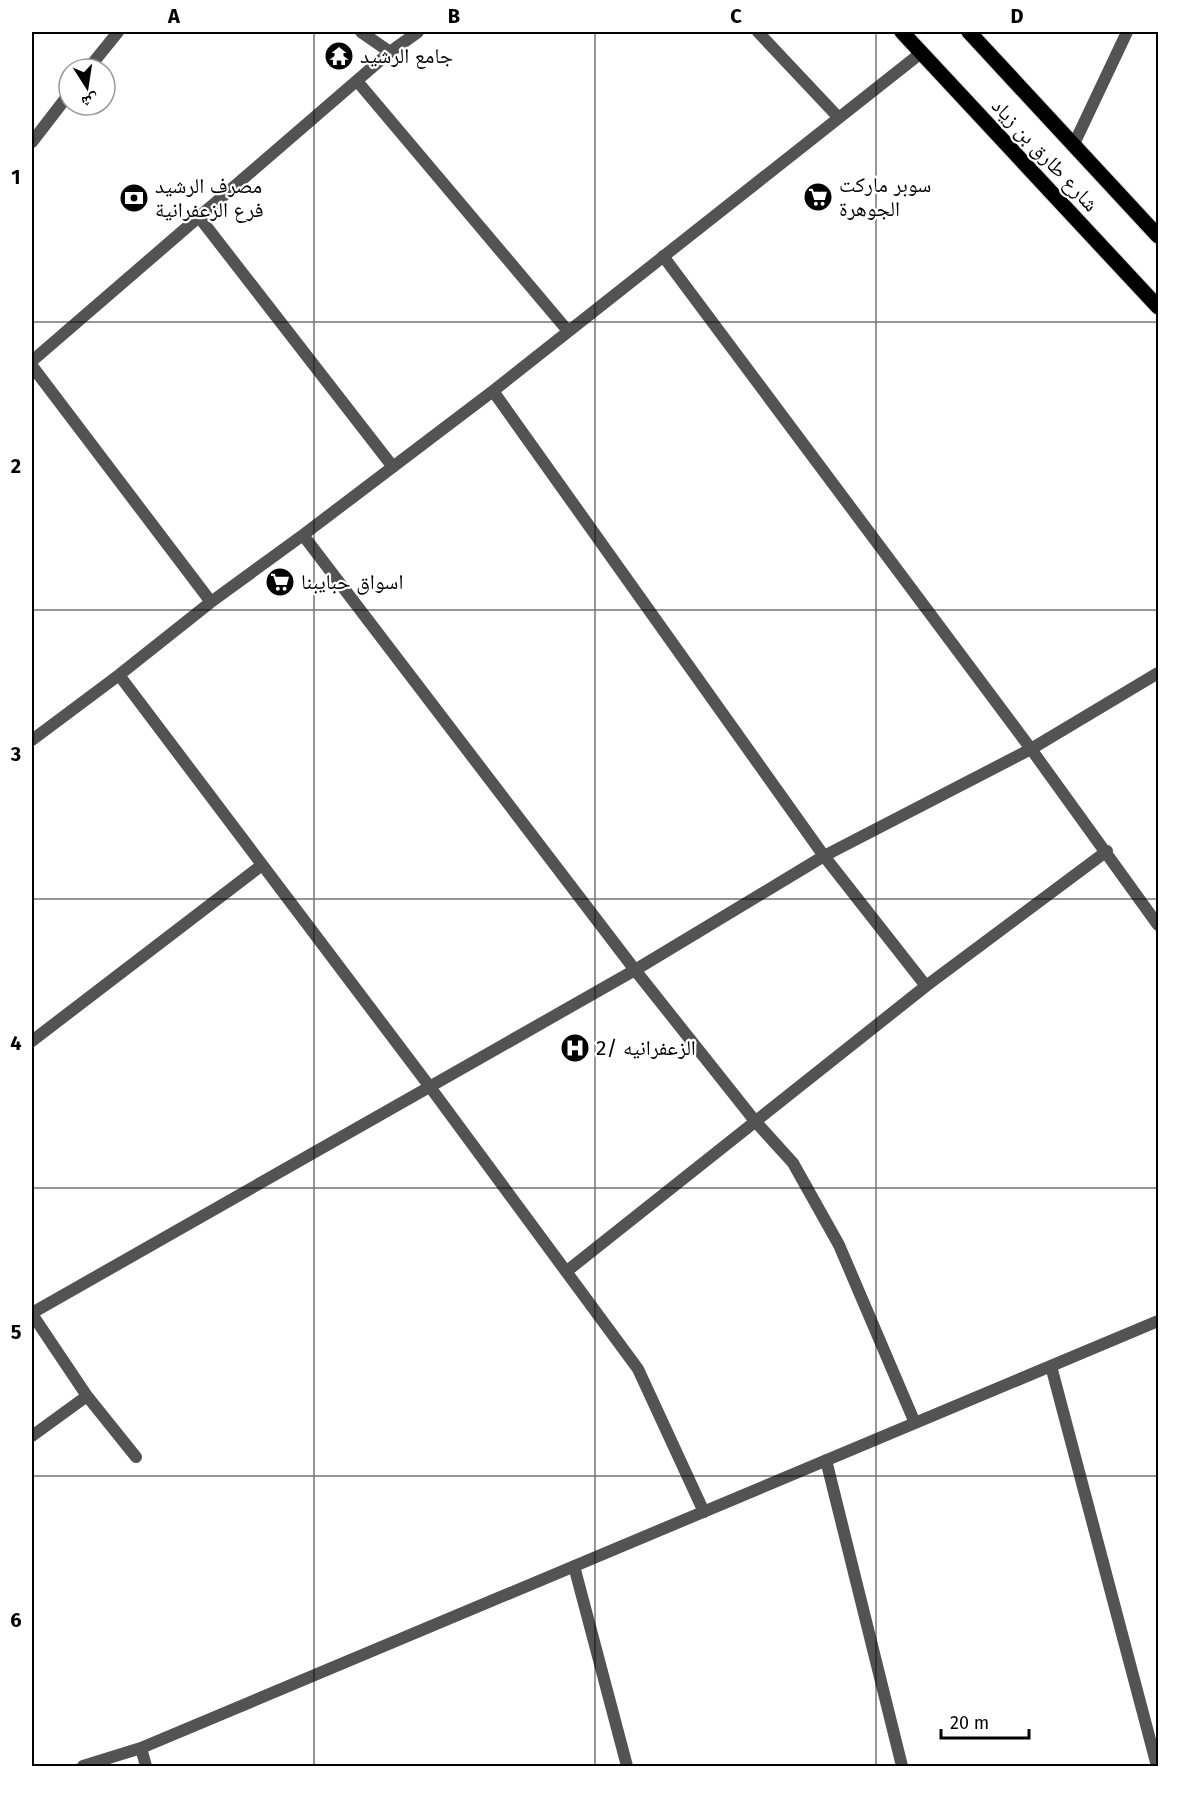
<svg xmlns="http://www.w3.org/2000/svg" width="1190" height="1798" viewBox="0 0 1190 1798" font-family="'Fira Sans','Noto Naskh Arabic',sans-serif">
  <rect width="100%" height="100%" fill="#fff"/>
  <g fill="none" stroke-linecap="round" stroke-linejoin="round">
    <!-- primary casing -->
    <g stroke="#dbdbdb" stroke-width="17">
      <path id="primary" d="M 902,32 L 1158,307
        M 969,32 L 1158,236"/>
    </g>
    <!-- minor -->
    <path stroke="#535353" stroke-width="12" d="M 361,32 L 390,52
      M 758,32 L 839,118
      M 88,69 L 118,32
      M 357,81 L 568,331
      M 32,142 L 69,94
      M 1074,144 L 1127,32
      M 199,217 L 393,467
      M 663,256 L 1031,749 L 1158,925
      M 32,361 L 390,52 L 418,32
      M 32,366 L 211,602
      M 493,391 L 824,856 L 926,986
      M 303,535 L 635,970 L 755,1121 L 793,1163 L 839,1245 L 915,1423
      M 119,675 L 430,1087 L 638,1369 L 704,1512
      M 32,740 L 119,675 L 211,602 L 303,535 L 493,391 L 921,53
      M 32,1041 L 262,865
      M 567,1271 L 926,986 L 1107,851
      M 32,1313 L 635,970 L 824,856 L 1031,749 L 1158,673
      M 32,1314 L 87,1396 L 136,1457
      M 1051,1366 L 1157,1766
      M 32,1436 L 87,1396
      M 826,1460 L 902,1766
      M 574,1566 L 627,1766
      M 141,1748 L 146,1766
      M 83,1766 L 141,1748 L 1158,1321"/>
    <!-- primary -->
    <use href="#primary" stroke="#000" stroke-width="15"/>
  </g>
  <!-- grid -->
  <path fill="none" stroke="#000" stroke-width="1.5" stroke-opacity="0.55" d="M 314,32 L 314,1766M 595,32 L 595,1766M 876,32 L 876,1766M 32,322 L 1158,322M 32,610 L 1158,610M 32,899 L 1158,899M 32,1188 L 1158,1188M 32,1476 L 1158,1476"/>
  <!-- icons -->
  <defs>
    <g id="temple-disc" transform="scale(1.5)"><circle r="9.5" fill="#000" stroke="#fff"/><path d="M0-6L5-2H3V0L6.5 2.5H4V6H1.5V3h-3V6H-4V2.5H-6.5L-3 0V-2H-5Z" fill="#fff"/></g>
    <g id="supermarket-disc" transform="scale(1.5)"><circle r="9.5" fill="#000" stroke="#fff"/><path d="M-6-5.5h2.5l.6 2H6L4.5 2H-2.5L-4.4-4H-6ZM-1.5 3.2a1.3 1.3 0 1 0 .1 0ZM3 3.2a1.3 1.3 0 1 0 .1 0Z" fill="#fff"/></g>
    <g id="bank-disc" transform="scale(1.5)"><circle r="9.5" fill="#000" stroke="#fff"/><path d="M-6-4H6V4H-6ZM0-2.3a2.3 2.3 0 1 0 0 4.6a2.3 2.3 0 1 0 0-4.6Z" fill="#fff"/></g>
    <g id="hospital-disc" transform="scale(1.5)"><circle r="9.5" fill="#000" stroke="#fff"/><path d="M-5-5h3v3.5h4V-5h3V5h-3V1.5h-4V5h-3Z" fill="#fff"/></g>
  </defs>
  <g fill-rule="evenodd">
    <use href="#temple-disc" x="339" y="56"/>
    <use href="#supermarket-disc" x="818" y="197"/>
    <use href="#bank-disc" x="134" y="198"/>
    <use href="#supermarket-disc" x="280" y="582"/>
    <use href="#hospital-disc" x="575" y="1048"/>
  </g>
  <g text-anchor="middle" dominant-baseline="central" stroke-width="4.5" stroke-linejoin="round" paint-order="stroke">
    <!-- poi labels -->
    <g font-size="21" fill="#000" stroke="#fff" text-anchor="start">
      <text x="360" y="56">جامع الرشيد</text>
      <text x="839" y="185">سوبر ماركت<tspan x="839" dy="24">الجوهرة</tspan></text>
      <text x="155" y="186">مصرف الرشيد<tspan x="155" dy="24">فرع الزعفرانية</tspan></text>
      <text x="301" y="582">اسواق حبايبنا</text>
      <text x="596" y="1048">الزعفرانيه /2</text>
    </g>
    <!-- street labels -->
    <g font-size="21" fill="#000" stroke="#fff">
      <text transform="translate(1045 155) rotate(47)">شارع طارق بن زياد</text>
    </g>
  </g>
  <!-- border -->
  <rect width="1190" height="1798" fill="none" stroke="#ffffff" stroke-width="66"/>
  <!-- north arrow -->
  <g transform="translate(87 87) rotate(168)"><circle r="28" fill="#ffffff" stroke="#999999" stroke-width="1.5"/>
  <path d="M0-4.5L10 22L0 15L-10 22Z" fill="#000000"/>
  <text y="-9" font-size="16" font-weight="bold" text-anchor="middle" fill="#000000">ش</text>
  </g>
  <!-- scale -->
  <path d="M941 1729v9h88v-9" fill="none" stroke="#000000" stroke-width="3"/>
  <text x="950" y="1729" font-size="18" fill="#000000" stroke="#ffffff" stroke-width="4.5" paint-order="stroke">20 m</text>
  <rect x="33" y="33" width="1124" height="1732" fill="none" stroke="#000" stroke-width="2"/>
  <g font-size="20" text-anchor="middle" font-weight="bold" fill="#000">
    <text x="174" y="23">A</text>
    <text x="454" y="23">B</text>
    <text x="736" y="23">C</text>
    <text x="1017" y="23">D</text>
    <text x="16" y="184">1</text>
    <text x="16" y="473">2</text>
    <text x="16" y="761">3</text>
    <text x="16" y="1050">4</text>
    <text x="16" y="1339">5</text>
    <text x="16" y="1627">6</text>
  </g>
</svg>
